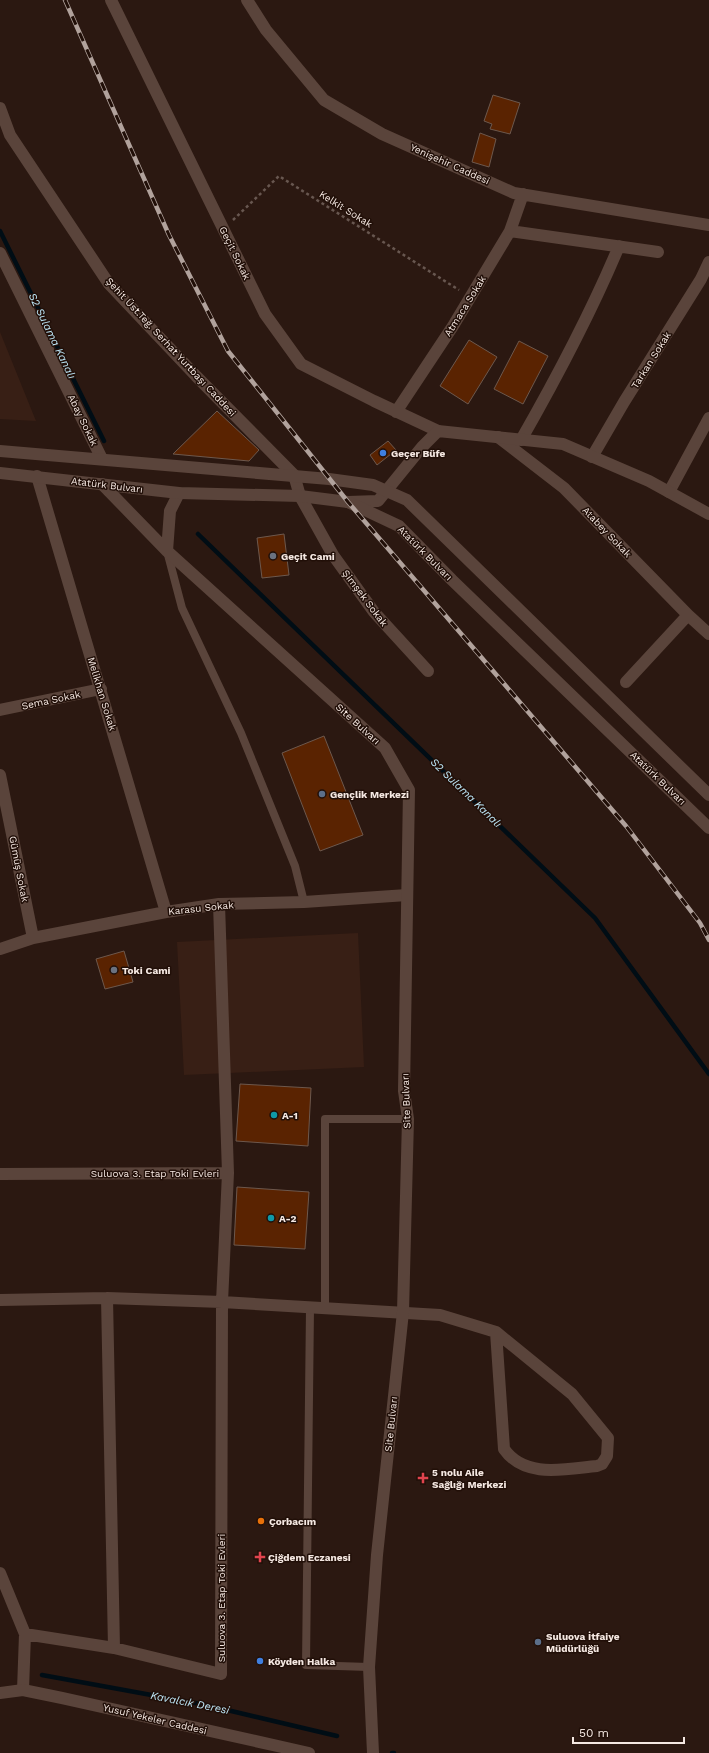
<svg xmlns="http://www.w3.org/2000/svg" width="709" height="1753" viewBox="0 0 709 1753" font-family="'Work Sans',sans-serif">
  <rect width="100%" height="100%" fill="#2b1811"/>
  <!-- built -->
  <path fill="#381f15" d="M 0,332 L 36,421 L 0,419 Z
    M 358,933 L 364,1067 L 184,1075 L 177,942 Z"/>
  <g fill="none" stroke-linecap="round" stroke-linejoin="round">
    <!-- stream -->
    <path stroke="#000d15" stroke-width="4.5" d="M 0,231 L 104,441
      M 198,534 L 595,918 L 709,1074
      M 42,1675 L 206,1705 L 337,1736
      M 392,1753 L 394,1753"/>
  </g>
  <!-- building -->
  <path fill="#5a2301" stroke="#6d584d" d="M 493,95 L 520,103 L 510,134 L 490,129 L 492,124 L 484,121 Z
    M 480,133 L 496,139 L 489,167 L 472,162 Z
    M 469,340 L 497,357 L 468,404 L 440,386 Z
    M 519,341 L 548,356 L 523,404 L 494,389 Z
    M 217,411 L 259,450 L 249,461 L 173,454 Z
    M 388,441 L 396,450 L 377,465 L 370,455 Z
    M 284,534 L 289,575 L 262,578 L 257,538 Z
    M 324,736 L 363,835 L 320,851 L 282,753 Z
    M 124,951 L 133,982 L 105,989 L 96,959 Z
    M 240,1084 L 311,1088 L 308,1146 L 236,1141 Z
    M 237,1187 L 309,1192 L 305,1249 L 234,1245 Z"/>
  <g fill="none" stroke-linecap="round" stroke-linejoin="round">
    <!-- path -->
    <path stroke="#685750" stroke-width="2.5" stroke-dasharray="3 3" stroke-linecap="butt" d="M 233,220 L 279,176 L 459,290"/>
    <!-- service -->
    <path stroke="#5a443b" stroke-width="8" d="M 167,551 L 182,608 L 241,733 L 295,866 L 304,902
      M 310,1308 L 306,1665 L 369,1667
      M 325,1309 L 325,1119 L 408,1119"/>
    <!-- minor -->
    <path stroke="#5a443b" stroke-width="12" d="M 111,0 L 265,314 L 301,364 L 374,401 L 438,431
      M 247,0 L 266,30 L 324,100 L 382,134 L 514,193 L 709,225
      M 510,231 L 658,252
      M 0,253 L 102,459
      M 396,412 L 453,326 L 510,231 L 523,194
      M 498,437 L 564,488 L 688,615 L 709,634
      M 521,440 C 557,377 591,313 619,246
      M 592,457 L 624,402 L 701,279 L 709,262
      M 37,476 L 166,912
      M 669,492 L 709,418
      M 300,496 L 333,555 L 374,612 L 428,671
      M 626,682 L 688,615
      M 0,710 L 101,689
      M 0,775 L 33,938
      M 0,949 L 33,938 L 166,912 L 219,904 L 304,902 L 407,895
      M 0,1174 L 228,1173
      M 107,1298 L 114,1648
      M 0,1300 L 107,1298 L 222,1302 L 440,1315 L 496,1332 L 572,1394 L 608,1438 L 607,1456 L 602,1464 L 597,1466 C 565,1469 525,1479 504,1449 L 496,1332
      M 0,1573 L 25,1634 L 114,1648 L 221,1674 L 222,1302 L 228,1173 L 219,904
      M 23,1690 L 25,1634"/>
    <!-- tertiary -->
    <path stroke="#5a443b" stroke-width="12" d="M 0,108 L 10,135 L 109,284 L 196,376 L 294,475 L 300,496
      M 102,484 L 167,551 L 385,748 L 409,790 L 404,1091 L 408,1119 L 403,1312 L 377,1555 L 369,1667 L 373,1753
      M 348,502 L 378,501 L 422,447 L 438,431 L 563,444 L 649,481 L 709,514
      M 167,551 L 170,511 L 179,493
      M 0,1693 L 23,1690 L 62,1698 L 309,1753"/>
    <!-- secondary -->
    <path stroke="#5a443b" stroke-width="12" d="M 0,451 L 329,479 L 373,485 L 407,500 L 709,795
      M 0,473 L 179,493 L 300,496 L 348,502 L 399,526 L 452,580 L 709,828"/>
    <!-- rail casing -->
    <g stroke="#b1a29c" stroke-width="4.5">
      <path id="rail" d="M 65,0 L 169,235 L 228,351 L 348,502 L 626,826 L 700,923 L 709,940"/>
    </g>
    <!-- rail -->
    <use href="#rail" stroke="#210f08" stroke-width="3" stroke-dasharray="9" stroke-linecap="butt"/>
  </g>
  <!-- markers -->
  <g fill="#3f7fe0" stroke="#210f08" stroke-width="1.5">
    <circle cx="383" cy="453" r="4"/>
    <circle cx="260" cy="1661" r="4"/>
  </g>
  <g fill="#6b7280" stroke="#210f08" stroke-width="1.5">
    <circle cx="273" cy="556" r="4"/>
    <circle cx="114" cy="970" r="4"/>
  </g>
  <g fill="#5c6f8a" stroke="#210f08" stroke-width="1.5">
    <circle cx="322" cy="794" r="4"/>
    <circle cx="538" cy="1642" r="4"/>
  </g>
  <g fill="#0f9aa8" stroke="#210f08" stroke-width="1.5">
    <circle cx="274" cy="1115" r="4"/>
    <circle cx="271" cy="1218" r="4"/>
  </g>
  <g fill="#e0444e" stroke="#210f08" stroke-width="1.5">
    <path d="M421 1472h4v4h4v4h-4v4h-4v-4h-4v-4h4z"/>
    <path d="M258 1551h4v4h4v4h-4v4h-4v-4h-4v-4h4z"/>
  </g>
  <circle fill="#e8710a" stroke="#210f08" stroke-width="1.5" cx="261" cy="1521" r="4"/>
  <g text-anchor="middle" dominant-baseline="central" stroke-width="3" stroke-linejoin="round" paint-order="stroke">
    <!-- street labels -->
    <g font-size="10" fill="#f5e8e2" stroke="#210f08">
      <text transform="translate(450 164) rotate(24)">Yenişehir Caddesi</text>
      <text transform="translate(346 209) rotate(32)">Kelkit Sokak</text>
      <text transform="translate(235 253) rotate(64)">Geçit Sokak</text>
      <text transform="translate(465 306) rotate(-58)">Atmaca Sokak</text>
      <text transform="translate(171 347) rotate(47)">Şehit Üst.Teğ. Serhat Yurtbaşı Caddesi</text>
      <text transform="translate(651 360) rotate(-58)">Tarkan Sokak</text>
      <text transform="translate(83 420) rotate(64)">Abay Sokak</text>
      <text transform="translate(107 485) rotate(7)">Atatürk Bulvarı</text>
      <text transform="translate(607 532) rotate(46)">Atabey Sokak</text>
      <text transform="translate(425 553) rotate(45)">Atatürk Bulvarı</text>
      <text transform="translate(365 598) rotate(53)">Şimşek Sokak</text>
      <text transform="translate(102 694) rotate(73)">Melikhan Sokak</text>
      <text transform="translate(51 700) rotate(-12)">Sema Sokak</text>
      <text transform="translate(358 724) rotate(42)">Site Bulvarı</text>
      <text transform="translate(658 778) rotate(44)">Atatürk Bulvarı</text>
      <text transform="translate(19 869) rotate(79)">Gümüş Sokak</text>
      <text transform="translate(201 908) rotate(-6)">Karasu Sokak</text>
      <text transform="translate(406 1101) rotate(-92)">Site Bulvarı</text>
      <text x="155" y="1173">Suluova 3. Etap Toki Evleri</text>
      <text transform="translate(391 1424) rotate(-84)">Site Bulvarı</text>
      <text transform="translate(221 1598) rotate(-90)">Suluova 3. Etap Toki Evleri</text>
      <text transform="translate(155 1719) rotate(13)">Yusuf Yekeler Caddesi</text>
    </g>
    <!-- poi labels -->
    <g font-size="10" font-weight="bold" fill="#f5e8e2" stroke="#210f08" text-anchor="start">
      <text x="391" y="453">Geçer Büfe</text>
      <text x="281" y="556">Geçit Cami</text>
      <text x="330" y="794">Gençlik Merkezi</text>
      <text x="122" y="970">Toki Cami</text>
      <text x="282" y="1115">A-1</text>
      <text x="279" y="1218">A-2</text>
      <text x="432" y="1472">5 nolu Aile<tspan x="432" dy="12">Sağlığı Merkezi</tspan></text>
      <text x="269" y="1521">Çorbacım</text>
      <text x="268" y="1557">Çiğdem Eczanesi</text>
      <text x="546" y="1636">Suluova İtfaiye<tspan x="546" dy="12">Müdürlüğü</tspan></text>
      <text x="268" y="1661">Köyden Halka</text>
    </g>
    <!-- water labels -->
    <g font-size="11" font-style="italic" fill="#bde6f7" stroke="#210f08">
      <text transform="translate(52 336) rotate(64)">S2 Sulama Kanalı</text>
      <text transform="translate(466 793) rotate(44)">S2 Sulama Kanalı</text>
      <text transform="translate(190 1703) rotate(11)">Kavalcık Deresi</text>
    </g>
  </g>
  <!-- scale -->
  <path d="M573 1737v6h111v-6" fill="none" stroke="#f5e8e2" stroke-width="2"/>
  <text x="579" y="1737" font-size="12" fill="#f5e8e2" stroke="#210f08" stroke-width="3" paint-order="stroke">50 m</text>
</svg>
